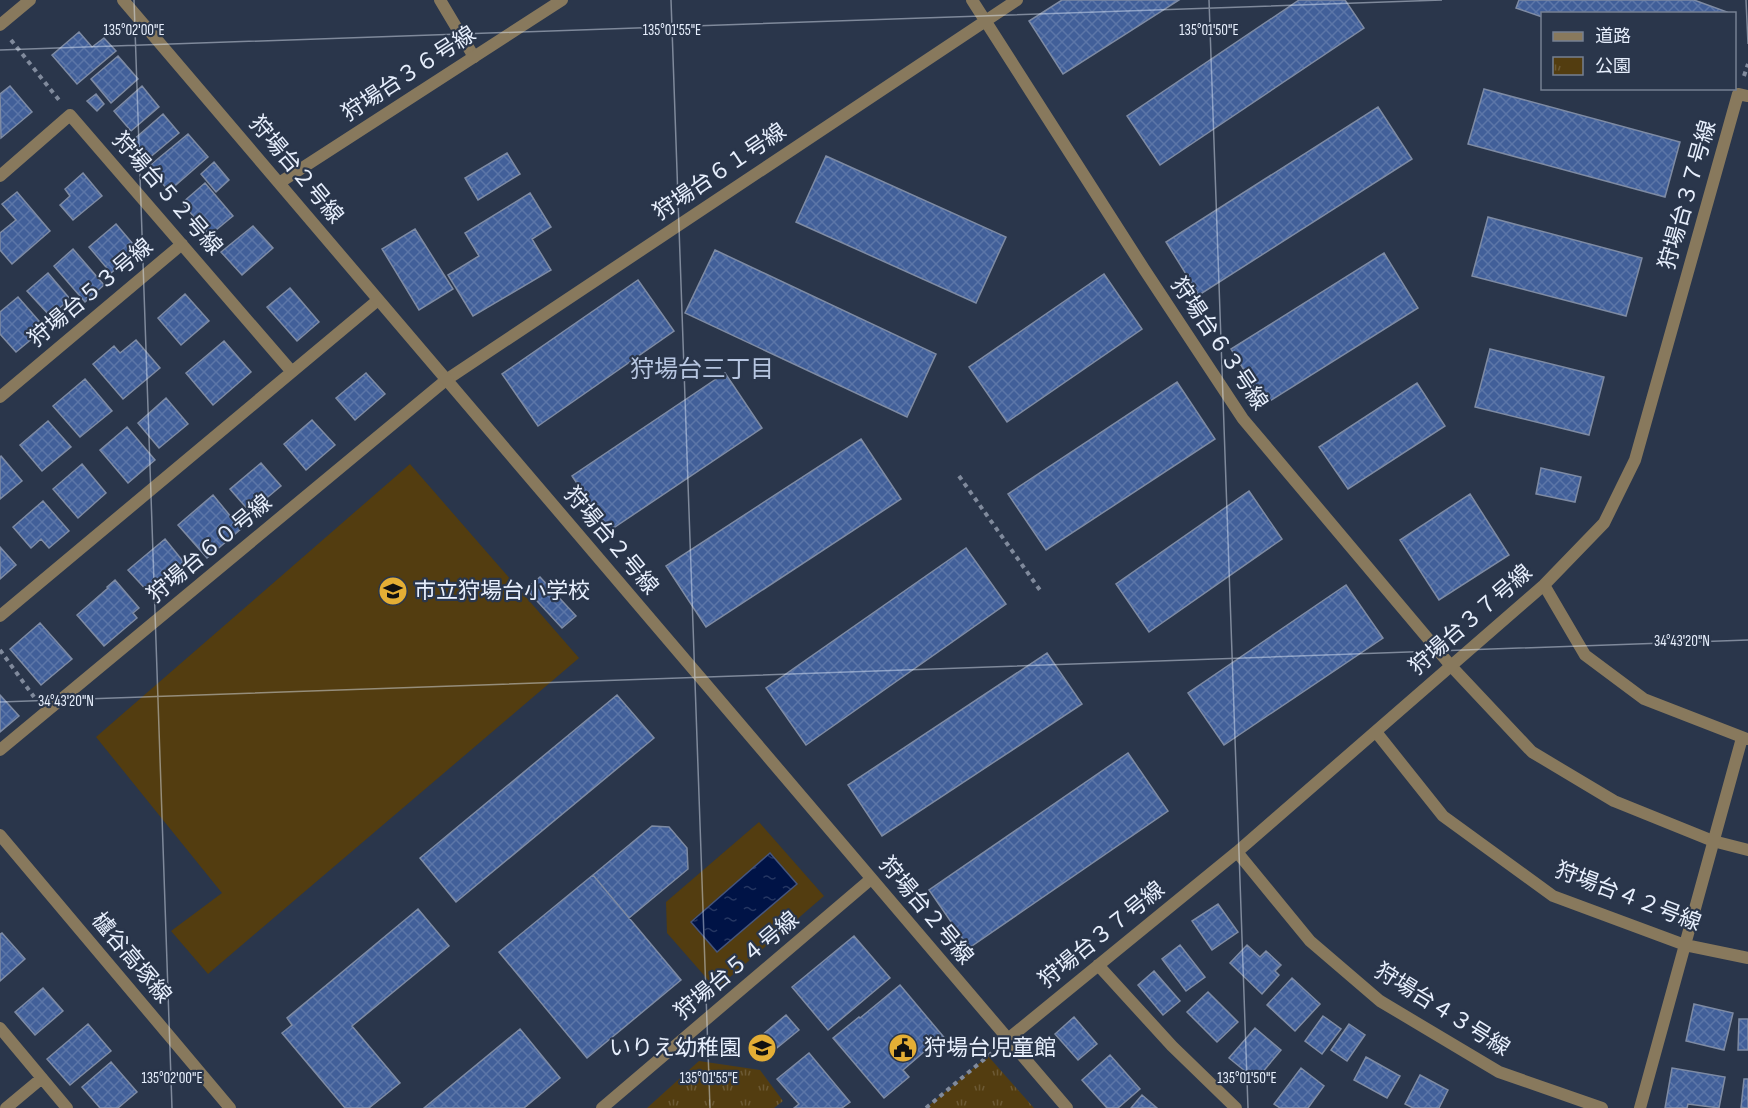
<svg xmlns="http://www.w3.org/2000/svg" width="1748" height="1108" viewBox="0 0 1748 1108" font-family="'Sofia Sans Condensed','Noto Sans JP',sans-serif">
  <defs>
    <pattern id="park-tufts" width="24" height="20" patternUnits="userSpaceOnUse" patternTransform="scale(1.5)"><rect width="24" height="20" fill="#533d10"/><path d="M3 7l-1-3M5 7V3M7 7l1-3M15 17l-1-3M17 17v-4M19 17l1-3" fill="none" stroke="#6c5934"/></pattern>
    <pattern id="water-ripples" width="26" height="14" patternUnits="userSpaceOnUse" patternTransform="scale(1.5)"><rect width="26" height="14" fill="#001346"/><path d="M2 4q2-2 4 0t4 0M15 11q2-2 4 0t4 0" fill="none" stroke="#253662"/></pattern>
    <pattern id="building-cross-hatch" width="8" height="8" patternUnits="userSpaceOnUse" patternTransform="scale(1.5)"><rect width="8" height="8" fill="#415f99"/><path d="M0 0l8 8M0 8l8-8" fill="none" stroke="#5c76a8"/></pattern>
  </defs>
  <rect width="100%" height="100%" fill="#2a364b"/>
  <!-- park -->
  <path fill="url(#park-tufts)" d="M 988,1056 L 1034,1108 L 926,1108 Z
    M 699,1061 L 760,1070 L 783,1101 L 774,1108 L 647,1108 Z"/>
  <!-- pitch -->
  <path fill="#533d10" d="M 410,464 L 579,658 L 208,974 L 171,931 L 222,893 L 96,737 Z
    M 759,822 L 824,896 L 716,989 L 667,933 L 666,902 Z"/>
  <!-- water -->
  <path fill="url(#water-ripples)" stroke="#45557d" stroke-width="1.5" d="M 770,853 L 797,884 L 717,952 L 691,922 Z"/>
  <!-- building -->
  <path fill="url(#building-cross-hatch)" stroke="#7e8ba4" stroke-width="1.5" d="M 1062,0 L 1179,0 L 1063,74 L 1029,21 Z
    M 1299,0 L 1345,0 L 1364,28 L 1160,165 L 1127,116 Z
    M 1519,0 L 1694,0 L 1727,12 L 1727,14 L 1542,14 L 1542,17 L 1516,8 Z
    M 79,32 L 92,47 L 104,38 L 116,51 L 77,84 L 52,55 Z
    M 118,56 L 138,79 L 111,103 L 91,79 Z
    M 10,86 L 32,112 L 1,138 L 0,94 Z
    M 142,86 L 159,107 L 131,131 L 114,111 Z
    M 1484,89 L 1680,142 L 1665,197 L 1468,144 Z
    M 96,94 L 104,104 L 97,111 L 87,101 Z
    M 1378,107 L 1412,159 L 1199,295 L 1166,242 Z
    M 163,114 L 179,133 L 148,159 L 132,141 Z
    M 188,134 L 208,157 L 169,191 L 148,167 Z
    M 507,153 L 520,174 L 478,200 L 465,178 Z
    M 826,156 L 1006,237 L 976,303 L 796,222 Z
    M 214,162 L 229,180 L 216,192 L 201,174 Z
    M 83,173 L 102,196 L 73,220 L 60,205 L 70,196 L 65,189 Z
    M 205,183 L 233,216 L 210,235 L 182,203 Z
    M 17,192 L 50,231 L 12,264 L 0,250 L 0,233 L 16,220 L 2,204 Z
    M 530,193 L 551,227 L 532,239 L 551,270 L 473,316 L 448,275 L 479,256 L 465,233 Z
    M 1488,217 L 1642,258 L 1626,316 L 1472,276 Z
    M 116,224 L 138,250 L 111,273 L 89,247 Z
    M 253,226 L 273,248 L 242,275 L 221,252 Z
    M 415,229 L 453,289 L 419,310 L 382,249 Z
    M 73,249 L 104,285 L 85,302 L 54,266 Z
    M 715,250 L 936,354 L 907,417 L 685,313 Z
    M 1384,253 L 1418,308 L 1265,404 L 1231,349 Z
    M 48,273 L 70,299 L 50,316 L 27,291 Z
    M 1104,274 L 1142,329 L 1007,422 L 969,367 Z
    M 638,280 L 674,331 L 538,426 L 502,374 Z
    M 290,288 L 319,322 L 297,341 L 267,307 Z
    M 185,294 L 209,321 L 181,345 L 158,318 Z
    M 18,297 L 45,328 L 16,352 L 0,334 L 0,312 Z
    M 136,340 L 160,368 L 123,399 L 93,364 L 114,346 L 120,353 Z
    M 224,341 L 251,372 L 213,405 L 186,373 Z
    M 1490,349 L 1604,377 L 1589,435 L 1475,407 Z
    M 366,373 L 385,394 L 355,420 L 336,398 Z
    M 725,373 L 762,428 L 609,531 L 572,476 Z
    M 85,379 L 112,411 L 80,437 L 53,406 Z
    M 1177,382 L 1215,439 L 1046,550 L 1008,494 Z
    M 1417,383 L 1445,426 L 1348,489 L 1319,447 Z
    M 166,398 L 188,424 L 159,448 L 138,423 Z
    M 312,420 L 335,445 L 306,470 L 284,444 Z
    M 48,421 L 71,447 L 42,471 L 20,445 Z
    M 127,427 L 155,460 L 128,483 L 100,450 Z
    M 861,439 L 901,499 L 706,627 L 666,566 Z
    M 1,456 L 22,481 L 0,499 L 0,457 Z
    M 261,463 L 281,486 L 250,512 L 230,489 Z
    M 82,464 L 106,493 L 78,518 L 53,489 Z
    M 1541,468 L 1581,477 L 1575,502 L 1536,494 Z
    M 1249,491 L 1282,539 L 1149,632 L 1116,584 Z
    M 1470,494 L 1509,555 L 1439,600 L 1400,540 Z
    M 213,495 L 241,529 L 207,558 L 178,525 Z
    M 43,501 L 69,531 L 49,548 L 41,539 L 31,548 L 13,527 Z
    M 165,539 L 186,565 L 151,595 L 128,570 Z
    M 0,547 L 16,565 L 0,579 Z
    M 966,548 L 1006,604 L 806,745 L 766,688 Z
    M 540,577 L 576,616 L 562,628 L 526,589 Z
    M 115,580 L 139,608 L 133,613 L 137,618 L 104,646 L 77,615 L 108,588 L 107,587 Z
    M 1346,585 L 1383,638 L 1224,745 L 1188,693 Z
    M 40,623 L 72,659 L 41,685 L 10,649 Z
    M 1047,653 L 1082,704 L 882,836 L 848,785 Z
    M 0,695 L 19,716 L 0,732 Z
    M 617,695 L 654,738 L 456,902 L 420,858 Z
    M 1128,753 L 1168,811 L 969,948 L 929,890 Z
    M 652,826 L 669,827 L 687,848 L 688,869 L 629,918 L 593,875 Z
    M 593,875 L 681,980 L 587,1058 L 499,952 Z
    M 1218,904 L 1238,932 L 1212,950 L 1192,921 Z
    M 418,909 L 449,946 L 352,1026 L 400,1083 L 369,1108 L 345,1108 L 282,1033 L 292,1025 L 287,1018 Z
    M 2,933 L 25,959 L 0,981 L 0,934 Z
    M 854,936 L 890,978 L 828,1030 L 792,987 Z
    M 1180,945 L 1205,977 L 1186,991 L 1162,959 Z
    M 1247,945 L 1260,957 L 1266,951 L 1281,965 L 1275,971 L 1279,975 L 1262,994 L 1230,963 Z
    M 1154,971 L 1180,1001 L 1163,1015 L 1138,985 Z
    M 1292,978 L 1320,1004 L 1295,1031 L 1267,1005 Z
    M 900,985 L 947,1041 L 929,1055 L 925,1051 L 903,1070 L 909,1077 L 884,1098 L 833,1038 L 859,1017 L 860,1018 Z
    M 43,988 L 63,1011 L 35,1035 L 15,1012 Z
    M 1208,992 L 1238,1022 L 1217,1042 L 1187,1012 Z
    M 1694,1004 L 1733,1013 L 1724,1050 L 1686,1041 Z
    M 786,1015 L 799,1030 L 767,1056 L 755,1041 Z
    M 1323,1016 L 1341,1029 L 1322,1054 L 1305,1041 Z
    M 1074,1017 L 1097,1044 L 1078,1060 L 1055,1034 Z
    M 1739,1019 L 1748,1019 L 1748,1050 L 1738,1050 Z
    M 88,1024 L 111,1051 L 70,1085 L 47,1059 Z
    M 1349,1024 L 1365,1035 L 1347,1061 L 1331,1050 Z
    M 1255,1028 L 1281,1050 L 1256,1080 L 1229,1058 Z
    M 520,1029 L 560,1078 L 524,1108 L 424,1108 Z
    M 809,1053 L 850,1102 L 842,1108 L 794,1108 L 799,1104 L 777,1079 Z
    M 1110,1055 L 1140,1089 L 1118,1108 L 1107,1108 L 1082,1080 Z
    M 1366,1057 L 1400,1076 L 1387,1098 L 1354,1080 Z
    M 111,1062 L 137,1092 L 118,1108 L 100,1108 L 82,1087 Z
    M 1301,1068 L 1324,1086 L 1308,1108 L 1280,1108 L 1274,1104 Z
    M 1672,1068 L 1725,1077 L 1719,1108 L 1688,1104 L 1687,1108 L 1665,1108 Z
    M 1420,1075 L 1448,1090 L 1439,1108 L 1413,1108 L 1405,1104 Z
    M 1744,1079 L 1748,1079 L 1748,1108 L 1741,1108 Z
    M 1142,1095 L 1157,1108 L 1131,1108 Z"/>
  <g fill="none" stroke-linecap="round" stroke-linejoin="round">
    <!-- path -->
    <path stroke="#808a9c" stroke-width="4" stroke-dasharray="4.5 4.5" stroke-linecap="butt" d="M 11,40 L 59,100
      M 1744,76 L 1748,64
      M 959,476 L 1042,593
      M 0,650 L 34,697
      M 926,1108 L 994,1051"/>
    <!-- pedestrian -->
    <path stroke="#88795d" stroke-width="12" d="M 972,0 L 1144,269 L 1243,419 L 1451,666 L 1532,752 L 1614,801 L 1713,841 L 1748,850
      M 0,750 L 446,380 L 1017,0"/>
    <!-- minor -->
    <path stroke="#88795d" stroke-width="12" d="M 440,0 L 474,57
      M 0,176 L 70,115 L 292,372
      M 0,397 L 182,244
      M 1544,585 L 1585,655 L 1644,699 L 1747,739
      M 0,616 L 378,300
      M 1376,732 L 1443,816 L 1553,896 L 1685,945 L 1748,958
      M 1237,852 L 1310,941 L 1380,1001 L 1499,1072 L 1602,1108
      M 1098,965 L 1172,1046 L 1236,1108
      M 0,1028 L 67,1108
      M 1008,1039 L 1237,852 L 1544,585 L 1604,523 L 1635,460 L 1738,94 L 1748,96
      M 6,1108 L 42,1078
      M 602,1108 L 871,879
      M 1640,1108 L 1742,738"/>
    <!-- tertiary -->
    <path stroke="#88795d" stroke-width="12" d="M 123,0 L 1067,1108
      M 0,25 L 30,0
      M 279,183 L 562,0
      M 0,835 L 230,1108"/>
  </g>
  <!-- ticks -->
  <path fill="none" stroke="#e7effd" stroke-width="1.5" stroke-opacity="0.45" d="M 134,0 L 172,1108M 671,0 L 710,1108M 1209,0 L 1248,1108M 1746,0 L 1748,44M 0,50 L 1442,0M 0,702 L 1748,640"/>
  <!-- icons -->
  <defs>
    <g id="school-disc" transform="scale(1.5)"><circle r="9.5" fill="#e4ae35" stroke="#2a364b"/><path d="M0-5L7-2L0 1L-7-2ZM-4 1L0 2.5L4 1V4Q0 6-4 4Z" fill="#111"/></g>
    <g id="civic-disc" transform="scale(1.5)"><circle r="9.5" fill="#e4ae35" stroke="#2a364b"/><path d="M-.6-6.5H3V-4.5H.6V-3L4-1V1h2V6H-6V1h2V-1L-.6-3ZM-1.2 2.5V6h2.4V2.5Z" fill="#111"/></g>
  </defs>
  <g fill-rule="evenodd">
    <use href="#school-disc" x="393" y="591"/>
    <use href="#school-disc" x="762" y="1048"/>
    <use href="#civic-disc" x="903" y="1048"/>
  </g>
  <g text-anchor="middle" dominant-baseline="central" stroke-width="4.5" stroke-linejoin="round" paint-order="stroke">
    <!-- street labels -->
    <g font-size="22" fill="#e7effd" stroke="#2a364b">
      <text transform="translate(409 74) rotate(-33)">狩場台３６号線</text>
      <text transform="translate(296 170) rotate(50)">狩場台２号線</text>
      <text transform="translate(720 172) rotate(-34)">狩場台６１号線</text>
      <text transform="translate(167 194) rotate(49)">狩場台５２号線</text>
      <text transform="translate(1688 195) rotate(-74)">狩場台３７号線</text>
      <text transform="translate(91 293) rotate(-40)">狩場台５３号線</text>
      <text transform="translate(1219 344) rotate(56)">狩場台６３号線</text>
      <text transform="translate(611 541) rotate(50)">狩場台２号線</text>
      <text transform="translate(210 549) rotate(-40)">狩場台６０号線</text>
      <text transform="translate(1471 620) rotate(-41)">狩場台３７号線</text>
      <text transform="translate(1628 897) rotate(21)">狩場台４２号線</text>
      <text transform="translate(926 911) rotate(50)">狩場台２号線</text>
      <text transform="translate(1102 935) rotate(-39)">狩場台３７号線</text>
      <text transform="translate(131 958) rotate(50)">櫨谷高塚線</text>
      <text transform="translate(737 966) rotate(-40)">狩場台５４号線</text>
      <text transform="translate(1442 1010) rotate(32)">狩場台４３号線</text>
    </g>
    <!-- poi labels -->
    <g font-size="22" fill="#e7effd" stroke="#2a364b" text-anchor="start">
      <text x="414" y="591">市立狩場台小学校</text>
      <text x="741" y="1048" text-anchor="end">いりえ幼稚園</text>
      <text x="924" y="1048">狩場台児童館</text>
    </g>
    <!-- neighbourhood labels -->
    <g font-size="24" fill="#b7c6e1" stroke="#2a364b">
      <text x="702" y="369">狩場台三丁目</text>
    </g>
  </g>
  <g font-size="15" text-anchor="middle" fill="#e7effd" stroke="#2a364b" stroke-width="4.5" stroke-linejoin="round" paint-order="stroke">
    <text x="134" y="35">135°02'00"E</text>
    <text x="672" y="35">135°01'55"E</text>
    <text x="1209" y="35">135°01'50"E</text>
    <text x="1682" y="646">34°43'20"N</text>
    <text x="66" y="706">34°43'20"N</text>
    <text x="172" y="1083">135°02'00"E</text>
    <text x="709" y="1083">135°01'55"E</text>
    <text x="1247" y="1083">135°01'50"E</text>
  </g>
  <!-- legend -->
  <rect x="1541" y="12" width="195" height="78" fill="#2a364b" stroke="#768092" stroke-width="1.5"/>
  <rect x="1553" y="32" width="30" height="9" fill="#88795d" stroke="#768092" stroke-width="1.5"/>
  <text x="1595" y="42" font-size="18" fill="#e7effd">道路</text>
  <rect x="1553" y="57" width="30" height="18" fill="url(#park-tufts)" stroke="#768092" stroke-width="1.5"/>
  <text x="1595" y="72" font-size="18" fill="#e7effd">公園</text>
</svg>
